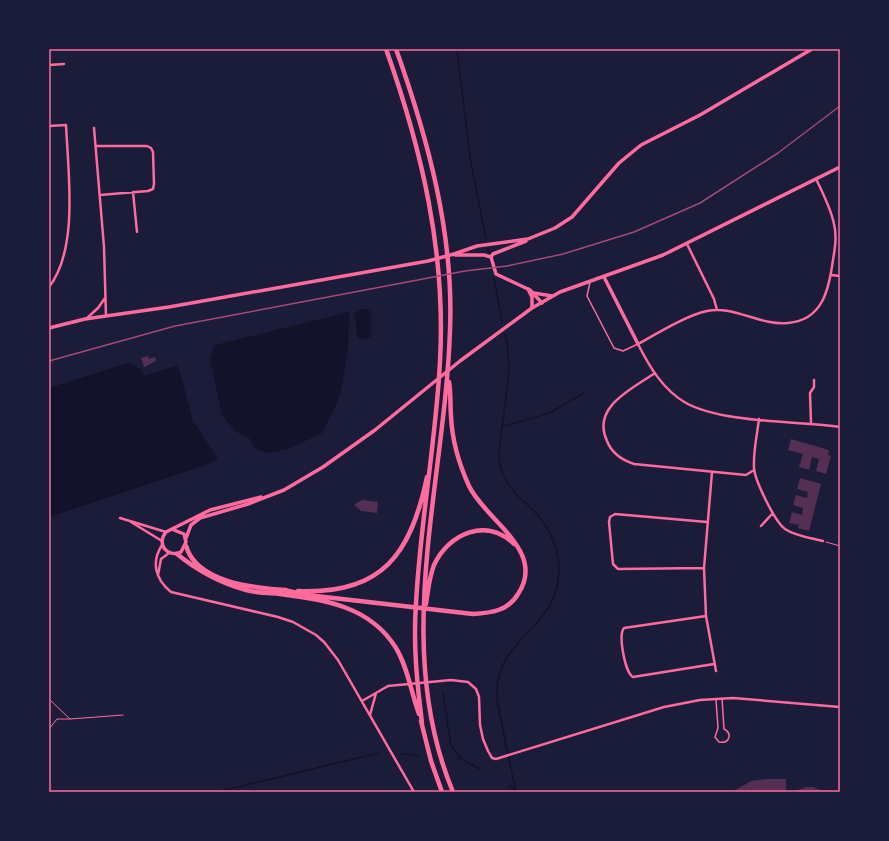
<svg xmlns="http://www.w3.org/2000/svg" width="889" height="841" viewBox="0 0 889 841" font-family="'Alegreya Sans',sans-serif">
  <rect width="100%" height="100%" fill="#1b1b3a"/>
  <!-- water -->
  <path fill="#12122b" d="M 361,309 L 367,309 L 371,312 L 371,338 L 359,339 L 357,338 L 355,313 Z
    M 349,312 L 348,348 L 342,386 L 337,403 L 322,433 L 288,449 L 268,453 L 256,449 L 249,438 L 235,431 L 222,415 L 210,358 L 215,345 Z
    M 128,363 L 141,369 L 145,376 L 178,365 L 193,421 L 218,459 L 206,465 L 49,517 L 49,388 Z
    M 497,704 L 499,704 L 508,750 L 506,751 Z"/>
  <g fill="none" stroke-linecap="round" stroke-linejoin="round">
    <!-- stream -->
    <path stroke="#12122b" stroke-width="1.5" d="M 457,49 L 471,163 L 486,239
      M 488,248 L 490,254
      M 494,278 L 502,321
      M 503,426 L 537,417 L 551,412 L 584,393
      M 443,693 L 451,746 L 461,758
      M 498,706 C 488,638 555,635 559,574 C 560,551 550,527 534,511 C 521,498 507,488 501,469 C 497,454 500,442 502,427 C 506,396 513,364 505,334
      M 507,749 L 516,792
      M 401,754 L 418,756
      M 459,758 L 480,769
      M 510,786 L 515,789
      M 216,792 L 379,753"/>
  </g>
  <!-- building -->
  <path fill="#542f53" d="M 148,356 L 149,359 L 155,357 L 156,361 L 144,367 L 141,358 Z
    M 791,439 L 829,450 L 828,455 L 831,456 L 826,474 L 816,471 L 819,459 L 812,457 L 809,470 L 799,467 L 803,454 L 788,450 Z
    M 800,478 L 821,484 L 809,531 L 798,528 L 799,525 L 789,523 L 792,512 L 802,515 L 803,508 L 793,505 L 796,495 L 807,498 L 808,492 L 797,489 Z
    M 362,500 L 378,502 L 377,513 L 361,511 L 354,505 Z
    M 766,779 L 786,779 L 786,792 L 732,792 L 751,781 Z
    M 806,787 L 813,787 L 825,792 L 793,792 Z"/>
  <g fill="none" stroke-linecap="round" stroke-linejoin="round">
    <!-- path -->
    <path stroke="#ff6b9d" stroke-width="1" d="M 826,542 L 840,546
      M 49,699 L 70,719 L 123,715
      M 49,729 L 57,719 L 70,719"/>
    <!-- service -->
    <path stroke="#ff6b9d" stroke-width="1.5" d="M 590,282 L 587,296 L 614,348 L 623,351 L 638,344
      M 716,700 L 718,728 L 715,737 L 719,742 C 729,744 733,734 724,729 L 722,698"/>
    <!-- minor -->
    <path stroke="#ff6b9d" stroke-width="2.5" d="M 49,65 L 64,64
      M 49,126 L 66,125 C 68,171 79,249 49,287
      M 94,128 L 104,247 L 106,316
      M 96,146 L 147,146 L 151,148 L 153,152 L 154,184 L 153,189 L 148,191 L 100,195
      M 816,179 C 823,193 831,209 834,224 C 837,236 835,248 833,260 C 829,289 823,320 788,323 C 760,326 734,305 707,311 C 687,315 656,334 638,344 C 649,366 663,390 686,403 C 722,423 797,421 840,427
      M 133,192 L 137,232
      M 687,244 L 714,299 L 717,310
      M 831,275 L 840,276
      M 86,319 L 98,308 L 105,298
      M 655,373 C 632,389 591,407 607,441 C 612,454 622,460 634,464 L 746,475 L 754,470
      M 759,419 C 757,435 753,453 754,468 C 755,481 775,522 785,529 C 795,536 811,538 823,541
      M 811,423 L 810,393 L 814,387 L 814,380
      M 712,472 L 704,568 L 706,616 L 716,671
      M 120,518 L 166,532
      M 131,522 L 162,541
      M 761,526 L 772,514
      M 162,545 C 151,562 155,579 171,592 L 278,617 L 293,622 L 316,635 L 324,642 L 338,660 L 414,792
      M 704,568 L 618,569 L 613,564 L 609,522 L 610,517 L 615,514 L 707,522
      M 158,575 L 161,559 L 169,553
      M 706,616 L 624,628 C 618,635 625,673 633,677 L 714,664
      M 362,701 L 388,686 L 451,680 L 468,682 L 476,689 L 479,697 L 480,725 L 483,739 L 488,751 L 492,758 L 496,759 L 664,707 L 700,700 L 733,698 L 840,707
      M 370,715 L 376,693"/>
    <!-- tertiary -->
    <path stroke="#ff6b9d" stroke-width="3.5" d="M 526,241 L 493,254 L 491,257 L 496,274 L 530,290 L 542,303
      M 455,255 L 484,255 L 491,257
      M 604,277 L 638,344
      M 49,328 L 85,319 L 169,307 L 428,261 L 454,254 L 477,246 L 528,239 L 555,228 L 572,217 L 619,163 L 641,145 L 700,115 L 812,49"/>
    <!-- secondary -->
    <path stroke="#ff6b9d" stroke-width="3.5" d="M 528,289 L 532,297 L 532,308
      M 534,293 L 552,296
      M 174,530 L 184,534 L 186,542 L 181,552 C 167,558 156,544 166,532 L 210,510 L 261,497
      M 186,538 L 191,525 L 200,518 L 248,504 L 284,490 L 323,467 L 375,430 L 460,361 L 532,308 L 560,292 L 663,255 L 840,167"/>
    <!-- trunk -->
    <path stroke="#ff6b9d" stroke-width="4.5" d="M 386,49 C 422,150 446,253 440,361 C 436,442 420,523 416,604 C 413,644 417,683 422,723
      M 396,49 C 428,139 454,234 450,330 C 445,484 391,643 453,792
      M 186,546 C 197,583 254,588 286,590
      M 177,554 C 198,571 220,583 246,590 C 257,593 269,593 280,594 C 325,600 370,606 396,648 C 408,668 411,692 419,714
      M 284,590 L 307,595 L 473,614 C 491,613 508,611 518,594 C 547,551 485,520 469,486 C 459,464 452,440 451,416 C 450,404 451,393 449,382
      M 298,591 C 382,595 411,554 427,477
      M 426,604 C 428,591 429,578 434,565 C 449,533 487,517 514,544
      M 421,721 L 431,761 L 442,792"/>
    <!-- rail -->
    <path stroke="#a44b75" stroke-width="1.5" d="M 49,361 L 175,326 L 365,290 L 465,271 L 507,266 L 563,254 L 634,232 L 700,203 L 778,153 L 840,106"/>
  </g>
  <!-- border -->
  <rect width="889" height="841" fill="none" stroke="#1b1b3a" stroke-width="100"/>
  <rect x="50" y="50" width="789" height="741" fill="none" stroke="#ff6b9d" stroke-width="1.5"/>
</svg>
